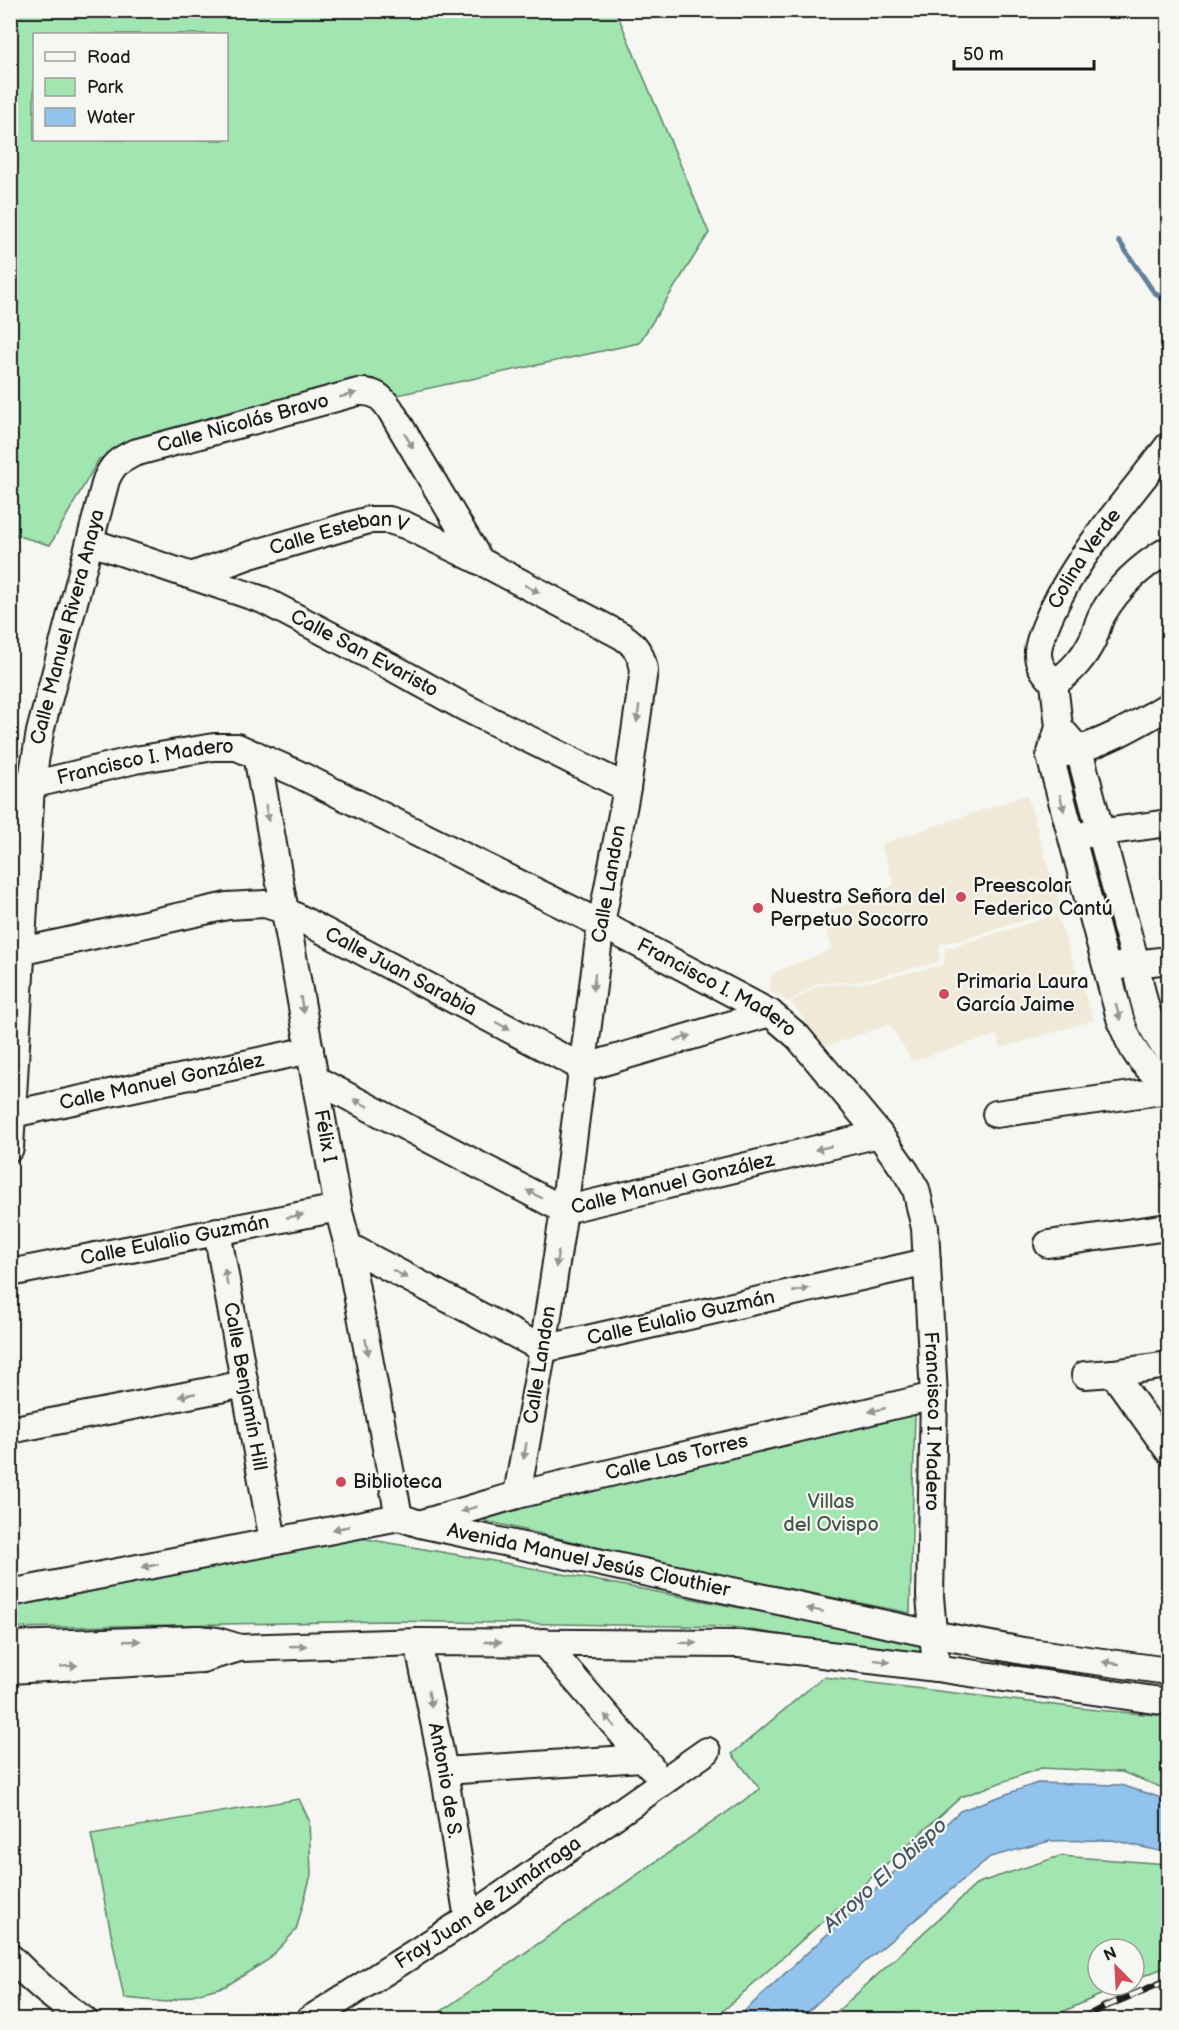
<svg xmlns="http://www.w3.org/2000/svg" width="1179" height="2030" viewBox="0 0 1179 2030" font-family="'Balsamiq Sans',sans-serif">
  <rect width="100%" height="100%" fill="#f6f6f2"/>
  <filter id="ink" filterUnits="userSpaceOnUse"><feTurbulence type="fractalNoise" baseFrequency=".0167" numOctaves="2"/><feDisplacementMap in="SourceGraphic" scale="12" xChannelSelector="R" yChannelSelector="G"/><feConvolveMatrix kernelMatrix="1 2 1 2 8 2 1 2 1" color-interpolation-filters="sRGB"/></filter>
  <g filter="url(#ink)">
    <!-- built -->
    <path fill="#f0e9d7" d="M 1027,795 L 1061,909 L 961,940 L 940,944 L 939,962 L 856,982 L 817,983 L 789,1002 L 769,991 L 772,974 L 832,949 L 822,914 L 894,885 L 881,844 Z
      M 1057,915 L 1094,1020 L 1001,1048 L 996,1035 L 912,1061 L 890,1024 L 825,1047 L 791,1002 L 818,985 L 859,984 L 944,965 L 945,949 Z"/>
    <!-- green -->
    <path fill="#a1e5b0" stroke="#5e8066" stroke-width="1.5" fill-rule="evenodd" d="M 10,11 L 616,11 L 709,233 L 639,343 L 99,459 L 50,545 L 11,534 ZM 34,34 L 226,34 L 226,140 L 34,140 Z
      M 915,1411 L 910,1613 L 672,1565 L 461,1515 Z
      M 343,1535 L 505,1563 L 924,1643 L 921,1657 L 733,1627 L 389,1621 L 11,1628 L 10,1607 Z
      M 823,1677 L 1096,1710 L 1168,1716 L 1168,1790 L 1122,1772 L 1041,1768 L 961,1797 L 714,2019 L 430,2019 L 760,1789 L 732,1754 Z
      M 299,1799 L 309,1820 L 311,1875 L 296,1930 L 268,1960 L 226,1986 L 166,2002 L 124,1998 L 91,1834 Z
      M 1060,1856 L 1168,1864 L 1168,1966 L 1134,1980 L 1134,1949 L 1098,1949 L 1098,1985 L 1122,1985 L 1047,2019 L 829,2019 L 978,1883 Z"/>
    <!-- water -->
    <path fill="#92c3ed" stroke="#638099" stroke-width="1.5" d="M 1037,1783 L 1121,1785 L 1168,1800 L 1168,1853 L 1112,1840 L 1050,1841 L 990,1857 L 827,1994 L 800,2019 L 736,2019 L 960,1811 Z"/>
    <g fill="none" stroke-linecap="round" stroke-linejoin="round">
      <!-- stream -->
      <path stroke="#638099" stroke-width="5" d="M 1119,241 L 1153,291 L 1168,304"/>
      <!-- minor casing -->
      <g stroke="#1c1c1c" stroke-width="30">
        <g id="minor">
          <path id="s1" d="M 91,542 L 263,600 L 397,670 L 464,707 L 627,788"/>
          <path id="s2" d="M 194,575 L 250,555 L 348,526 L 369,520 L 389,520 L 405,525 L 480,561 L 622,636 C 635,644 642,655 644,670 L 627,788 L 601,924 L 564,1210 L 543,1349 L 517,1495"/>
          <path d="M 1054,683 L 1059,727 L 1050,756 L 1120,1018 C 1132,1053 1140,1062 1168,1085"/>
          <path id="s3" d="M 1054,683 C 1045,673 1037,665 1038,651 C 1039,640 1044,630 1048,620 C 1074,558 1128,499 1168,446"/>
          <path d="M 1054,683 C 1071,673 1085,656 1093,639 C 1097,630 1098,621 1103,613 C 1119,586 1141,566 1168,550"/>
          <path d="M 1059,727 L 1079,750 C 1096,816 1114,883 1132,949 C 1142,984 1143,1023 1168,1051"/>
          <path d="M 1062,754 C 1101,745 1134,726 1168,706"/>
          <path id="s4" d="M 257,755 L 338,1208 L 348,1246 L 399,1517"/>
          <path id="s5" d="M 10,787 L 31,785 L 135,760 L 214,747 L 237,747 L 296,773 L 601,924 L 770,1013 L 798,1037 L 879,1134 L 906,1172 L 916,1189 L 925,1228 L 934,1396 L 930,1596 L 936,1668"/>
          <path d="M 1083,835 L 1168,823"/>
          <path id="s6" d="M 23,951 L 227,906 L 265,904 L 284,910 L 583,1068 L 770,1013"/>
          <path d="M 1119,966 L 1168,960"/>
          <path id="s7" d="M 315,1079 L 564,1210 L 879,1134"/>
          <path id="s8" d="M 12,1114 L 310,1050"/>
          <path d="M 996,1114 L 1168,1090"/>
          <path id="s9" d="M 10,1148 L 31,785 L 40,732 L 106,480 C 113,464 118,461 134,453 L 358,392 C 374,391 381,396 390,409 L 480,561"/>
          <path id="s10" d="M 217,1231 L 273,1541"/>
          <path d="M 1048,1244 L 1168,1227"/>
          <path id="s11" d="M 348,1246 L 543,1349 L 927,1262"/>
          <path id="s12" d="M 10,1273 L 338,1208"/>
          <path d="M 1113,1373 L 1168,1450"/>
          <path d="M 1085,1375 L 1113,1373 L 1168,1365"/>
          <path d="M 10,1430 L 245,1384"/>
          <path id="s13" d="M 423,1523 L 517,1495 L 934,1396"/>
          <path id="s14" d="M 10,1593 L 399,1517 L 420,1524 L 932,1634 L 1023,1651 L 1168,1671"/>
          <path id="s15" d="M 418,1642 L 444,1771 L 468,1919"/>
          <path d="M 543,1642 L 651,1767"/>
          <path d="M 10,1645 L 198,1639 L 217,1641 L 240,1648 L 418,1642 L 739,1644 L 936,1668 L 1168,1702"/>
          <path d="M 10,1670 L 202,1659 L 239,1648"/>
          <path d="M 444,1771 L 642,1758"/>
          <path d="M 10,1957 C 33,1981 57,2001 84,2020"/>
          <path id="s16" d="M 309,2020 L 468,1919 L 707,1751"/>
        </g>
      </g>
      <!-- minor -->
      <use href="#minor" stroke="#f6f6f2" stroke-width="26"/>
      <!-- rail casing -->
      <g stroke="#1c1c1c" stroke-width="7">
        <path id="rail" d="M 1079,2020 L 1104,2007 L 1168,1980"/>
      </g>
      <!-- rail -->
      <use href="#rail" stroke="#f6f6f2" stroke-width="4.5" stroke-dasharray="14" stroke-linecap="butt"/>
    </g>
    <!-- one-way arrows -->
    <defs><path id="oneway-solid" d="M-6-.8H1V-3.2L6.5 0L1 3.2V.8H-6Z" transform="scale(1.5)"/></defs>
    <g fill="#949492">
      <use href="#oneway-solid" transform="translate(348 395) rotate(-15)"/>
      <use href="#oneway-solid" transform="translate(409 441) rotate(59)"/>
      <use href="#oneway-solid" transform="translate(532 589) rotate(28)"/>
      <use href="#oneway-solid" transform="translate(638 714) rotate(98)"/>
      <use href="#oneway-solid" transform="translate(1062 803) rotate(76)"/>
      <use href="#oneway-solid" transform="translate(267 813) rotate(80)"/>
      <use href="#oneway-solid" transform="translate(594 982) rotate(97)"/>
      <use href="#oneway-solid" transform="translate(302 1005) rotate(80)"/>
      <use href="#oneway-solid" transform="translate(1118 1012) rotate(74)"/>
      <use href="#oneway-solid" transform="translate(503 1026) rotate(28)"/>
      <use href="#oneway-solid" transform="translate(683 1038) rotate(-17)"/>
      <use href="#oneway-solid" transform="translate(361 1103) rotate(-152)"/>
      <use href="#oneway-solid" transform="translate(823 1148) rotate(167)"/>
      <use href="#oneway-solid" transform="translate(534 1194) rotate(-152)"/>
      <use href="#oneway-solid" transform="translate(295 1216) rotate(-11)"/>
      <use href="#oneway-solid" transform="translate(557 1259) rotate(98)"/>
      <use href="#oneway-solid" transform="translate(400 1274) rotate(28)"/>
      <use href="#oneway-solid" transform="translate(226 1277) rotate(-100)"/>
      <use href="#oneway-solid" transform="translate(801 1290) rotate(-13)"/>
      <use href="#oneway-solid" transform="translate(367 1347) rotate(79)"/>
      <use href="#oneway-solid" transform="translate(187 1395) rotate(169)"/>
      <use href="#oneway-solid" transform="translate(877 1410) rotate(167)"/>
      <use href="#oneway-solid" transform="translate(525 1451) rotate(100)"/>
      <use href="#oneway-solid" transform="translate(469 1509) rotate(163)"/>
      <use href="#oneway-solid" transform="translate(341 1528) rotate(169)"/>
      <use href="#oneway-solid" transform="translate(150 1566) rotate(169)"/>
      <use href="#oneway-solid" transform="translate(815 1610) rotate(-168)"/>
      <use href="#oneway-solid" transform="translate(132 1641) rotate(-2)"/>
      <use href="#oneway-solid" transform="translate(493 1642)"/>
      <use href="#oneway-solid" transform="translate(688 1643) rotate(1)"/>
      <use href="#oneway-solid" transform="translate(298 1646) rotate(-2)"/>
      <use href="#oneway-solid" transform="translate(882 1661) rotate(7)"/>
      <use href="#oneway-solid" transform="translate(1111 1663) rotate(-172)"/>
      <use href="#oneway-solid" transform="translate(69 1666) rotate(-4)"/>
      <use href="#oneway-solid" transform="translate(430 1699) rotate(79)"/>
      <use href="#oneway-solid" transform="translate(610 1721) rotate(-131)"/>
    </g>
  </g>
  <!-- markers -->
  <g fill="#d1495b" stroke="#f6f6f2" stroke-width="2">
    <circle cx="961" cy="897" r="6"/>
    <circle cx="758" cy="908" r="6"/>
    <circle cx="944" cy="994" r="6"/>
    <circle cx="341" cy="1482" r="6"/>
  </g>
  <g text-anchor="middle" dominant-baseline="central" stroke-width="4.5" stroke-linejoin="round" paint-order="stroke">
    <!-- street labels -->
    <g font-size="20" fill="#1c1c1c" stroke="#f6f6f2">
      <text stroke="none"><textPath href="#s9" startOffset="831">Calle Nicolás Bravo</textPath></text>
      <text stroke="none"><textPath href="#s2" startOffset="152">Calle Esteban V</textPath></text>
      <text stroke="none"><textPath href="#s3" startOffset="141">Colina Verde</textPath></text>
      <text stroke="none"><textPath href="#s9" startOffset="526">Calle Manuel Rivera Anaya</textPath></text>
      <text stroke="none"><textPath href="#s1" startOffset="296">Calle San Evaristo</textPath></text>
      <text stroke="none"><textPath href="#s5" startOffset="138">Francisco I. Madero</textPath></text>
      <text transform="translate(609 884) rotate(-80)">Calle Landon</text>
      <text stroke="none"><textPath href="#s6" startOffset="399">Calle Juan Sarabia</textPath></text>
      <text stroke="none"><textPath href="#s5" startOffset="768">Francisco I. Madero</textPath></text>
      <text stroke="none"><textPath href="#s8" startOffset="153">Calle Manuel González</textPath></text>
      <text stroke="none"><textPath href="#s4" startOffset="387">Félix I</textPath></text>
      <text stroke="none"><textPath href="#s7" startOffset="393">Calle Manuel González</textPath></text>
      <text stroke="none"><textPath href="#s12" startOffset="168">Calle Eulalio Guzmán</textPath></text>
      <text stroke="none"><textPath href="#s11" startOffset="362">Calle Eulalio Guzmán</textPath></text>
      <text transform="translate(540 1365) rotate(-81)">Calle Landon</text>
      <text stroke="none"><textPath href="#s10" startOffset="158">Calle Benjamín Hill</textPath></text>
      <text stroke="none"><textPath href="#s5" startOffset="1290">Francisco I. Madero</textPath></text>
      <text stroke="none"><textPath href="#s13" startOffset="262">Calle Las Torres</textPath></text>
      <text stroke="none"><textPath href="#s14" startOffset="591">Avenida Manuel Jesús Clouthier</textPath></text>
      <text stroke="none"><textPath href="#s15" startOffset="141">Antonio de S.</textPath></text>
      <text stroke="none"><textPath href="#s16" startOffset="214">Fray Juan de Zumárraga</textPath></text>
    </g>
    <!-- poi labels -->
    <g font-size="20" fill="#1c1c1c" stroke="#f6f6f2" text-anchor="start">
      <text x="973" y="886">Preescolar<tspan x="973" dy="23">Federico Cantú</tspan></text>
      <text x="770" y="897">Nuestra Señora del<tspan x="770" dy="23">Perpetuo Socorro</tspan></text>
      <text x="956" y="982">Primaria Laura<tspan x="956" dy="23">García Jaime</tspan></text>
      <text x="353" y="1482">Biblioteca</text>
    </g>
    <!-- park labels -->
    <g font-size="20" fill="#445848" stroke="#f6f6f2">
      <text x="831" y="1502">Villas<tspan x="831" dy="23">del Ovispo</tspan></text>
    </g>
    <!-- water labels -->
    <g font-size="21" font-style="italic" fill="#455665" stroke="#f6f6f2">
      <text transform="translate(885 1875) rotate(-42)">Arroyo El Obispo</text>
    </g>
  </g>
  <!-- margin -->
  <rect width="1179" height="2030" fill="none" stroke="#f6f6f2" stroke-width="36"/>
  <rect x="18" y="18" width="1143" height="1994" fill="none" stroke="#1c1c1c" stroke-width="2" filter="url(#ink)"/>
  <!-- legend -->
  <rect x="33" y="33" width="195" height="108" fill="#f6f6f2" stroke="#9f9f9c" stroke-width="1.5"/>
  <rect x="45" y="52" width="30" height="9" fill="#f6f6f2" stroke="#9f9f9c" stroke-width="1.5"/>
  <text x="87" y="63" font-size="18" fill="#1c1c1c">Road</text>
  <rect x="45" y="78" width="30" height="18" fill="#a1e5b0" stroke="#9f9f9c" stroke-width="1.5"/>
  <text x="87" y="93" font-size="18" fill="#1c1c1c">Park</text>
  <rect x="45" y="108" width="30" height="18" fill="#92c3ed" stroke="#9f9f9c" stroke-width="1.5"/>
  <text x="87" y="123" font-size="18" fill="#1c1c1c">Water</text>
  <!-- north arrow -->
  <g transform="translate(1116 1967) rotate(336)"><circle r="28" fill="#f6f6f2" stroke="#9f9f9c" stroke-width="1.5"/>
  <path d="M0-4.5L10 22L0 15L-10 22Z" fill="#d1495b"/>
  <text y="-9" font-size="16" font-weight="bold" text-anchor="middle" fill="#1c1c1c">N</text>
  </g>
  <!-- scale -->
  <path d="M954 60v9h140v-9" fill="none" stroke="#1c1c1c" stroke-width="3"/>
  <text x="963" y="60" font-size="18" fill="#1c1c1c" stroke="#f6f6f2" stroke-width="4.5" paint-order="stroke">50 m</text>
</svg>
